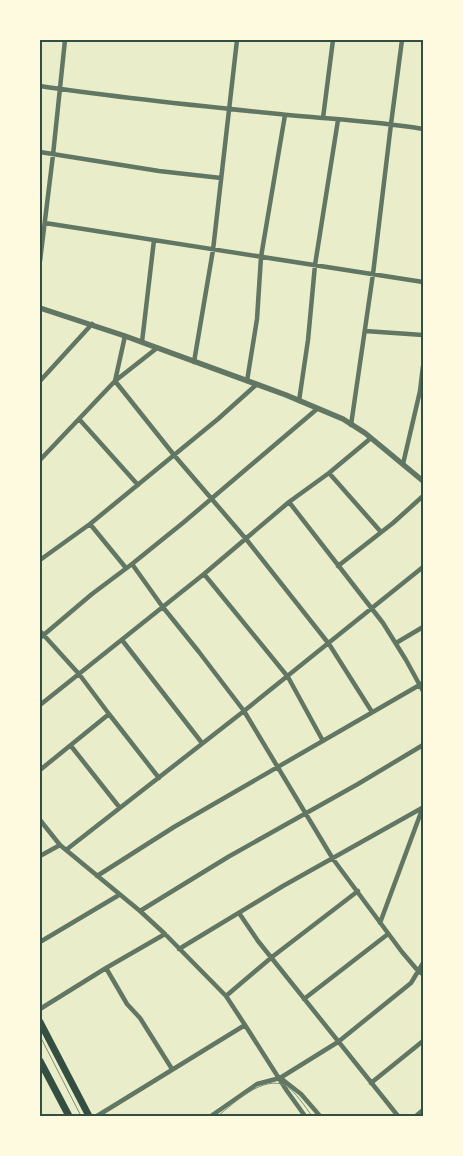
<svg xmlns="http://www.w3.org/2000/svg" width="463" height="1156" viewBox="0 0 463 1156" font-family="'Exo 2',sans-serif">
  <rect width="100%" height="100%" fill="#e9edc9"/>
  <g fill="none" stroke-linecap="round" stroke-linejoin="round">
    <!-- minor -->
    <path stroke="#617663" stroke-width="4.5" d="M 40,86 C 119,98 199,106 279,114 C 327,119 375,121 423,129
      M 323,118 L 333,40
      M 40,152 L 159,171 L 221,178
      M 45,223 L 423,282
      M 40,261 L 53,155 L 65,40
      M 365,331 L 423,335
      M 142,342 L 154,240
      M 157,348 L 115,381 L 174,455 L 246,539 L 329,644 L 372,712
      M 194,362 L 213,250 L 237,40
      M 40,381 L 92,324
      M 247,381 L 257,319 L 261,257 L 285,115
      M 420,391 L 423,366
      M 299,401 L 308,340 L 315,265 L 338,120
      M 317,409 L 184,522 L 132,564 L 162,606 L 199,652 L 244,711 L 333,859 L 402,952 L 419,972 L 423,974
      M 79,419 L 138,485
      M 351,425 L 373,274 L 391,124 L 402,40
      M 40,460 L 115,381 L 125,336
      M 403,464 L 420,391 L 423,391
      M 329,473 L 381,532
      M 289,502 L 383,623 L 406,660 L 423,691
      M 90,524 L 126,568
      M 40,560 L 90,524 L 218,419 L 256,385
      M 338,566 L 393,523 L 423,496
      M 204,574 L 288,677 L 323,741
      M 40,631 L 79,674 L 109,714
      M 40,638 L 92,594 L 132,564
      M 122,640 L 202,743
      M 396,643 L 423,627
      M 40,705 L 204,574 L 289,502 L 329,473 L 371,438
      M 71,746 L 120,808
      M 40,770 L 109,714 L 159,778
      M 40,820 L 60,845
      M 66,850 L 244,711 L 423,567
      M 40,856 L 60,845 L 140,911 L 165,934
      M 97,876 L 174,827 L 423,683
      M 140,911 L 228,857 L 358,784 L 423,745
      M 239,913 L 258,941 L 398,1116
      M 380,923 L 423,807
      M 40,942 L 119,895
      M 179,949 L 283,886 L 422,808
      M 226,996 L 272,957 L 358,891
      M 304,999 L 388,934
      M 40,1009 L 106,968
      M 172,1069 L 140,1018 L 127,1004 L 106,968 L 165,934 L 226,996 L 245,1025
      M 283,1080 L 301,1094 L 320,1116
      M 371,1083 L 423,1041
      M 97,1116 L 245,1025 L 287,1091 L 305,1116
      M 211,1116 L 257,1084 L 280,1078 L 338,1042 L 411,983 L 423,963
      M 416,1116 L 423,1110"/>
    <!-- tertiary -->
    <path stroke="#617663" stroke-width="5.5" d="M 40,308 L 125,336 L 286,395 L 343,419 L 365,433 L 423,481"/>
    <!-- primary -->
    <path stroke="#344e41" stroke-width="7" d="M 40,1022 L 89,1116
      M 40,1061 L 69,1116"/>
    <!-- tram -->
    <path stroke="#7c8e77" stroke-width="1" d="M 40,1036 L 81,1116
      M 218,1116 C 234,1103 264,1074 286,1086 C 295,1091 306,1108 312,1116"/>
  </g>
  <!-- border -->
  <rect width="463" height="1156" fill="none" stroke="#fefae0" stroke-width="82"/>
  <rect x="41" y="41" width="381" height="1074" fill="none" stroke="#344e41" stroke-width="2"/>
</svg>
